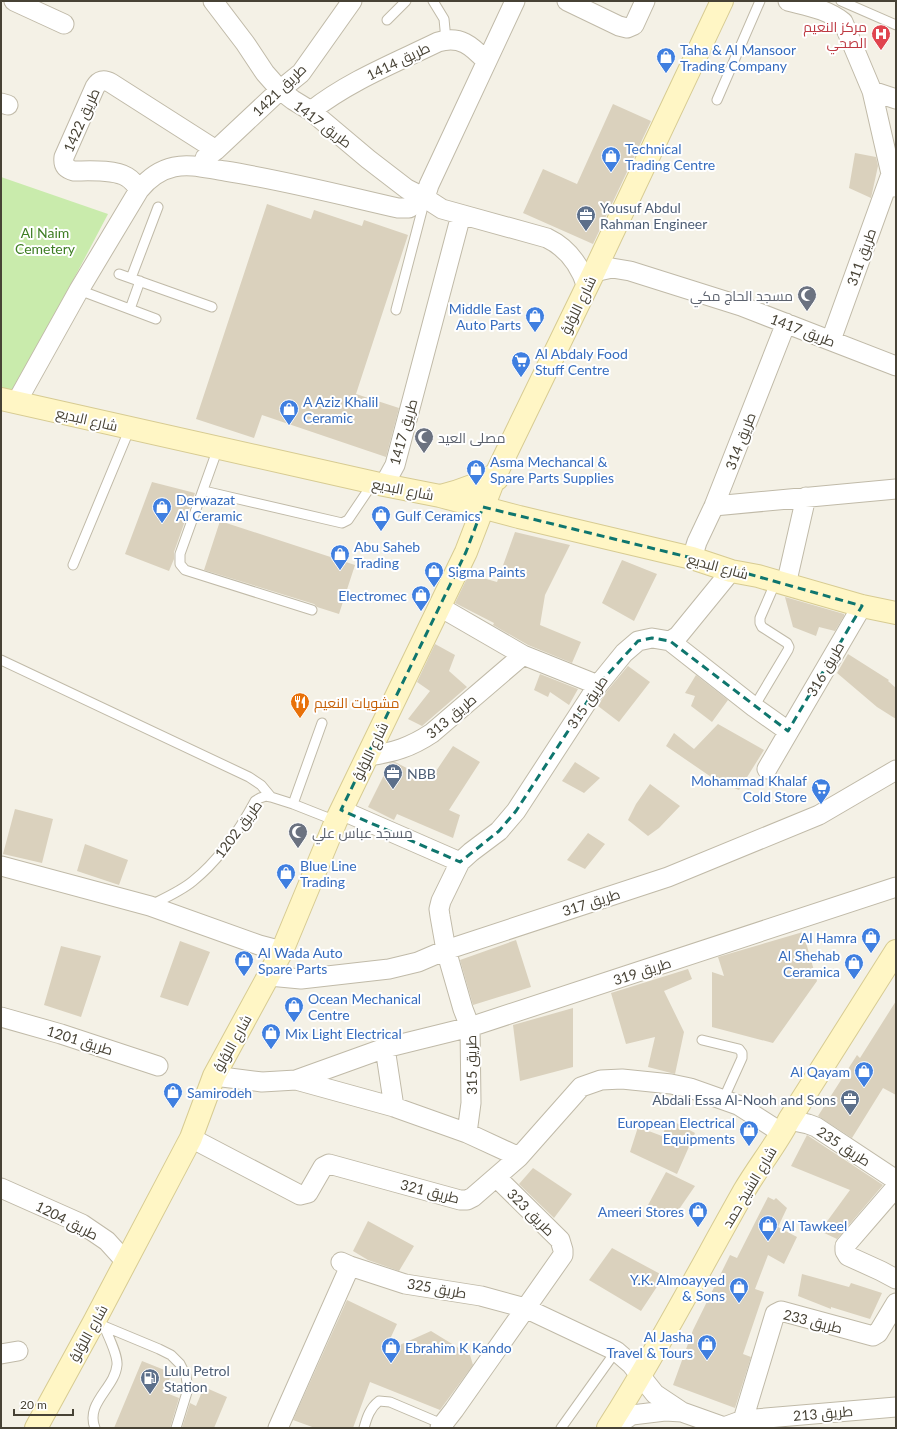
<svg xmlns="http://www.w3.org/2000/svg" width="897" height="1429" viewBox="0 0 897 1429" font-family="Lato,Cairo,sans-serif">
  <rect width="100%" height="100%" fill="#f4f1e6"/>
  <!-- green -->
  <path fill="#c9ebac" d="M 1,177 L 108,214 L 12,396 L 1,393 Z"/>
  <!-- building -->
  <path fill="#dad1bd" d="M 613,104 L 651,121 L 593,244 L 523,213 L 543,169 L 577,184 Z
    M 855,153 L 876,157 L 878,166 L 871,198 L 849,188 Z
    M 267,204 L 311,219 L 314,210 L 362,226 L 364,220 L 408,235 L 356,394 L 399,408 L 386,457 L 262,415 L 254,438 L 196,419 Z
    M 152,482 L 195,493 L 174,552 L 174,559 L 169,571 L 125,554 Z
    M 220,521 L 355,565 L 339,614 L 317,607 L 314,604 L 204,570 Z
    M 515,532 L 570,545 L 545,595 L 540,625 L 581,642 L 572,663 L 528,645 L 493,625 L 494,623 L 455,603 L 469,574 L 497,582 Z
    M 622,560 L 657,574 L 634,621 L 602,603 Z
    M 785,597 L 844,614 L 844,616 L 835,631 L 819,627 L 816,636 L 793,627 Z
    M 435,644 L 455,655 L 449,671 L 467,687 L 422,726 L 408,719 L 430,691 L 417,682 Z
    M 848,654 L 889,680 L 888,681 L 896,688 L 896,719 L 877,707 L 837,673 Z
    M 628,666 L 650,682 L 619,722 L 598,706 L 607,691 Z
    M 540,674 L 578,689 L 569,705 L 550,692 L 548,697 L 534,690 Z
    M 696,675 L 728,700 L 712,722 L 691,706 L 695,696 L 685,693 Z
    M 718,724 L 764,750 L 739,790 L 717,781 L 666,746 L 674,733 L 694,749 Z
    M 453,746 L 480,762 L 449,810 L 460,815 L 453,838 L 397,814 L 394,820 L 368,807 L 390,763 L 395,762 L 430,780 Z
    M 575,762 L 600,778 L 584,793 L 562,781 Z
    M 650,784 L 680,806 L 659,828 L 648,836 L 628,820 L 636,804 Z
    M 15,809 L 53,819 L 42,863 L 3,854 Z
    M 588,833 L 605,844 L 585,869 L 567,860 Z
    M 85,844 L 128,860 L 119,885 L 77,871 Z
    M 803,932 L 817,981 L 773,1043 L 712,1027 L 712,972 L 724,976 L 718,957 Z
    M 516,940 L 531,987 L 473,1005 L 460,960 Z
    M 180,941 L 210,952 L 188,1006 L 160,997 Z
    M 61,946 L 101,956 L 81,1017 L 44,1005 Z
    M 688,969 L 692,979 L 664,991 L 684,1032 L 675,1074 L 648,1067 L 655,1037 L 626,1044 L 611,993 Z
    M 896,1001 L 896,1095 L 883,1088 L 852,1138 L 818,1116 L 857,1055 L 860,1058 Z
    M 573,1008 L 573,1067 L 520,1081 L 513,1025 Z
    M 669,1119 L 695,1133 L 677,1174 L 630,1152 L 638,1127 L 662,1136 Z
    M 807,1135 L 883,1185 L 837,1239 L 820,1231 L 850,1190 L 791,1166 Z
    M 533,1168 L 572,1194 L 554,1218 L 519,1184 Z
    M 666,1172 L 695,1186 L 673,1218 L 648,1205 Z
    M 768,1197 L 774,1200 L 776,1198 L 787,1208 L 778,1227 L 797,1237 L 784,1264 L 768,1255 L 755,1289 L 764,1292 L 743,1354 L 751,1357 L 735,1408 L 673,1385 L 693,1330 L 730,1255 L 737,1258 Z
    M 368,1221 L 414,1246 L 399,1271 L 368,1260 L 353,1251 Z
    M 612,1248 L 664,1276 L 641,1311 L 589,1280 Z
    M 802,1274 L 849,1287 L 851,1283 L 882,1293 L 870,1319 L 831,1307 L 831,1309 L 798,1296 Z
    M 347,1300 L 397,1324 L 384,1352 L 431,1331 L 470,1355 L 473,1365 L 440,1410 L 370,1382 L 353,1428 L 315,1428 L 293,1420 Z
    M 142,1361 L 172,1373 L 164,1392 L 179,1398 L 170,1428 L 114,1428 Z
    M 204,1387 L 227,1397 L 214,1428 L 182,1428 L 190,1403 L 196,1406 Z"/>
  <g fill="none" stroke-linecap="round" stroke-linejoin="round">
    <!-- lane casing -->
    <g stroke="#c0baa8" stroke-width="11">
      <path id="lane" d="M 433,1 L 444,19 L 446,40
        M 841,1 L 896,25
        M 387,20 L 406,1
        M 717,100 L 760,1
        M 119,274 L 212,307
        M 131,278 L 158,207
        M 79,290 L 156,319
        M 130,309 L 140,281
        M 396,310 L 425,199
        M 218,448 L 180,554 L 180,564 L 185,570 L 312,610
        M 204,491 L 342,523 L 348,520 L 373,483
        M 73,565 L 130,428
        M 1,660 L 249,777 L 261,785 L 271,797
        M 754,707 L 788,650 L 789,647 L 787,643 L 762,627 L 760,623 L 760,618 L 776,581
        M 293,804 L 322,723
        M 151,905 C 165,898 181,891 193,881 C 220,859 239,831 255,801 L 260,798 L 266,796 L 271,797 L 293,804 L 336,821
        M 702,1040 L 739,1049 L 742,1053 L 742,1058 L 723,1100
        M 94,1322 L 159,1349 L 171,1355 L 180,1364 L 186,1376 L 188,1389 L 176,1428
        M 95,1428 C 85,1403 115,1388 117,1365 C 118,1355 108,1336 104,1326
        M 364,1428 C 367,1417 370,1408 379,1401 L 390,1402 L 442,1424
        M 561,1428 L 616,1351"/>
    </g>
    <!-- street casing -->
    <g stroke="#c0baa8" stroke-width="21">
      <path id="street" d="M 14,1 L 64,24
        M 213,1 L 245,43 L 265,73 L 280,90 L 293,100 L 311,111 L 368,159 L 407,189 L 425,198 L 442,209 L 547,238 C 568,248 580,265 587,287
        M 567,1 L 619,26 L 627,28 L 634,25 L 645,1
        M 788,1 C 807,6 827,9 843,22 L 872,91 L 891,174 L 896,187
        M 872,91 L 896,99
        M 1,103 L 8,105
        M 311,111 C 349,81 395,63 438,42 C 460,35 472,46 486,61
        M 205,158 L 216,150 L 280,90 L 301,73 L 352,1
        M 139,190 C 136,185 132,180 127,177 C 114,169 88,171 74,171 C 66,169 63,165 64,157 L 95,87 C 99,80 104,79 111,83 L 216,150
        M 594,272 L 612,268 L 630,271 L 741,306 L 896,366
        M 831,340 L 891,174
        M 16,403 L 79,290 L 139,190 C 148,179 160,170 174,167 C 191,163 209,169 225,171 C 283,180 341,195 398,208 L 409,208 L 425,198 L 429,185 L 515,1
        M 384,485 L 395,465 L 461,215
        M 714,506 L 896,489
        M 692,558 L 697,542 L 714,506 L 786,323
        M 786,585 L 806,497
        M 440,607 L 523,655
        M 670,641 L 754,707 L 788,731
        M 367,756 C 393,753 411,747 432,733 L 523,655 L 598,685
        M 767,769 L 862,606
        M 341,810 L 460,862
        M 1,866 L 150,906 L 259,945 L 282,951
        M 269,976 L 301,979 L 389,969 L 418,962 L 446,950 L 668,877 L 819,815 L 896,770
        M 1,1017 L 61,1034 L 158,1066
        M 385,1048 L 394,1107
        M 214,1076 L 262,1082 L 296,1080 L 385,1048 L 470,1027 L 896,887
        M 296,1080 L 394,1107 L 467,1133 L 519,1157
        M 789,1120 L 808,1124 L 816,1127 L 896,1180
        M 467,1133 L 471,1103 L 470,1027 L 463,1009 L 446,950 L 440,916 L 439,909 L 441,901 L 460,862 L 471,852 L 499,831 L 516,811 L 598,685 L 624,653 L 638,641 L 652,638 L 670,641 L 678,636 L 731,571
        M 191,1138 L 300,1195 L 308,1193 L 323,1167 L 329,1164 L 460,1200 L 467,1200 L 473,1197 L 519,1157 L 581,1087 L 601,1080 L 622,1079 L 671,1084 L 690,1088 L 738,1105 L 782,1133
        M 896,1187 L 845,1246 L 845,1251 L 848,1256 L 881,1271 L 896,1279
        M 1,1188 L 82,1224 L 107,1241 L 126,1262
        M 341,1262 L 350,1266 L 405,1284 L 481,1296 L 525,1308 L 616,1351 L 631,1364 L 655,1394 L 682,1412 L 724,1427 L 743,1420 L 896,1407
        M 1,1354 L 18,1351
        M 743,1420 L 775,1314 L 781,1311 L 873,1336 L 878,1333 L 896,1303
        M 278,1428 L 350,1266
        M 440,1428 L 454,1410 L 563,1255 L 563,1250 L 560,1240 L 496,1177
        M 612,1428 L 632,1415 L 665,1411 L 682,1412"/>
    </g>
    <!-- secondary casing -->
    <g stroke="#d7cb92" stroke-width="24">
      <path id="secondary" d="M 1,399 L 384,485 L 440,496 L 519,517 L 692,558 L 731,571 L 758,576 L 862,606 L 896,613
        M 441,496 C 461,491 478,485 496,474 L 497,479
        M 36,1428 L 94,1322 L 191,1138 L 214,1076 L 282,951 L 336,821 L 466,552 L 496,474 L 594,272 L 722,1
        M 608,1428 C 657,1351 699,1271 744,1191 C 758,1167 776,1145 789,1120 L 896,951"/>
    </g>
    <!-- lane -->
    <use href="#lane" stroke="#fff" stroke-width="9"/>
    <!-- street -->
    <use href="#street" stroke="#fff" stroke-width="19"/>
    <!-- secondary -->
    <use href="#secondary" stroke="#fff6c5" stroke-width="22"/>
  </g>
  <!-- marked area -->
  <path fill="none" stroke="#0f766e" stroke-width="3" stroke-dasharray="8 5" stroke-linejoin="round" d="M 483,507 L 692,558 L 862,606 L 788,731 L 670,641 L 652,638 L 638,641 L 598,685 L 516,811 L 499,831 L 460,862 L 341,810 L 466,552 Z"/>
  <!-- icons -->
  <defs>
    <g id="hospital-pin" transform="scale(1)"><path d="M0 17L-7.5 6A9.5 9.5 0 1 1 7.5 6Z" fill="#e0444e" stroke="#fff"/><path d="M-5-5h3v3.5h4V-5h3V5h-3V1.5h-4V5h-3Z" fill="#fff"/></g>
    <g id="shop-pin" transform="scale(1)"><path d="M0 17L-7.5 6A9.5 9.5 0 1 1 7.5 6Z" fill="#3f7fe0" stroke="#fff"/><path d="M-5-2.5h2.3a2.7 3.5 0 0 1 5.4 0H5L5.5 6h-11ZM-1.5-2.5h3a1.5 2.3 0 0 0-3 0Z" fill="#fff"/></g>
    <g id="office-pin" transform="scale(1)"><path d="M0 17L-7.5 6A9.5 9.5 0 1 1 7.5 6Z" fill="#5c6f8a" stroke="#fff"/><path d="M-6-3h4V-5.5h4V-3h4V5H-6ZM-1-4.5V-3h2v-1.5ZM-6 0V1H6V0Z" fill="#fff"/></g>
    <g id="mosque-pin" transform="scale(1)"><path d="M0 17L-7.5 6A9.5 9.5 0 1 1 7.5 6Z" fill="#6b7280" stroke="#fff"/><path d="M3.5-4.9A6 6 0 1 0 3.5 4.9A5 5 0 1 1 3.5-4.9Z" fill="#fff"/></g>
    <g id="supermarket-pin" transform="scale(1)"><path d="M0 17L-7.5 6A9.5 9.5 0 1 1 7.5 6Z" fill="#3f7fe0" stroke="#fff"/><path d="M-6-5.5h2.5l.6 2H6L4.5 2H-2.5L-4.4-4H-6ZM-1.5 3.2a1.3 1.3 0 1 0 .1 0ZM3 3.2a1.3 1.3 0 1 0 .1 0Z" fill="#fff"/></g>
    <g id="restaurant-pin" transform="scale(1)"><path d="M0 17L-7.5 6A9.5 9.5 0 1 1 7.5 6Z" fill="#e8710a" stroke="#fff"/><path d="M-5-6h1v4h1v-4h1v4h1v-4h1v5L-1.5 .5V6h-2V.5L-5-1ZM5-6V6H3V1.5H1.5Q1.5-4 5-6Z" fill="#fff"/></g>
    <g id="fuel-pin" transform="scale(1)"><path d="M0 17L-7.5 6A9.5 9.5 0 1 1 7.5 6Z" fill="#5c6f8a" stroke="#fff"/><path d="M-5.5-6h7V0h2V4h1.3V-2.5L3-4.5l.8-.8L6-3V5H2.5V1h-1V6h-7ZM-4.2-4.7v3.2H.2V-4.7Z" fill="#fff"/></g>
  </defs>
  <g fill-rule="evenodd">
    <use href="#hospital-pin" x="881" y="34"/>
    <use href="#shop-pin" x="666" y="57"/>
    <use href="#shop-pin" x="611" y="156"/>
    <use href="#office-pin" x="586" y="215"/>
    <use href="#mosque-pin" x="807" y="295"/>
    <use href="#shop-pin" x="535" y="316"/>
    <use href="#supermarket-pin" x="521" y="361"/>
    <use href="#shop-pin" x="289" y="409"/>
    <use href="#mosque-pin" x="424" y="437"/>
    <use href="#shop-pin" x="476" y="469"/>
    <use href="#shop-pin" x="162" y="507"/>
    <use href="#shop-pin" x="381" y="515"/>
    <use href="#shop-pin" x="340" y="554"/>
    <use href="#shop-pin" x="434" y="571"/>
    <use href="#shop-pin" x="421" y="595"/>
    <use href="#restaurant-pin" x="300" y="702"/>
    <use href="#office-pin" x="393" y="773"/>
    <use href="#supermarket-pin" x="821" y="788"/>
    <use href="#mosque-pin" x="298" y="832"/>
    <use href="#shop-pin" x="286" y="873"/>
    <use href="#shop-pin" x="871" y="937"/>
    <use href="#shop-pin" x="244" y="960"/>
    <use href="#shop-pin" x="854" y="963"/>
    <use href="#shop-pin" x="294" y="1006"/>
    <use href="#shop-pin" x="271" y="1033"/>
    <use href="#shop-pin" x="864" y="1071"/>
    <use href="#shop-pin" x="173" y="1092"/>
    <use href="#office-pin" x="850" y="1099"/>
    <use href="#shop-pin" x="749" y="1130"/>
    <use href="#shop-pin" x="698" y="1211"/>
    <use href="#shop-pin" x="768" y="1225"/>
    <use href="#shop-pin" x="739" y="1287"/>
    <use href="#shop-pin" x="707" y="1344"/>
    <use href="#shop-pin" x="391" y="1347"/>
    <use href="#fuel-pin" x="150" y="1378"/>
  </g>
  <g text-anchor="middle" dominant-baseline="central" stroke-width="4" stroke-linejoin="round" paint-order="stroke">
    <!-- health labels -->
    <g font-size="14" fill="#be3a42" stroke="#fff" text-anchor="end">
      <text x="867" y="26">مركز النعيم<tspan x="867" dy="16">الصحي</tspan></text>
    </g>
    <!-- shop labels -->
    <g font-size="14" fill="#366cbe" stroke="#fff" text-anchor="start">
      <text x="680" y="49">Taha &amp; Al Mansoor<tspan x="680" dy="16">Trading Company</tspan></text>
      <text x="625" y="148">Technical<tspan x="625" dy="16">Trading Centre</tspan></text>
      <text x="521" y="308" text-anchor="end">Middle East<tspan x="521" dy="16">Auto Parts</tspan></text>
      <text x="535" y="353">Al Abdaly Food<tspan x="535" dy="16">Stuff Centre</tspan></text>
      <text x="303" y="401">A Aziz Khalil<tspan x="303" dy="16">Ceramic</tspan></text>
      <text x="490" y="461">Asma Mechancal &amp;<tspan x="490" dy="16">Spare Parts Supplies</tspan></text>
      <text x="176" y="499">Derwazat<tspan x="176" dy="16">Al Ceramic</tspan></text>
      <text x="395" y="515">Gulf Ceramics</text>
      <text x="354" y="546">Abu Saheb<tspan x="354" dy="16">Trading</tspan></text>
      <text x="448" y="571">Sigma Paints</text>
      <text x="407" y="595" text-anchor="end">Electromec</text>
      <text x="807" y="780" text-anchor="end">Mohammad Khalaf<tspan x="807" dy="16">Cold Store</tspan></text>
      <text x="300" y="865">Blue Line<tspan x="300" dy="16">Trading</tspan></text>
      <text x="857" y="937" text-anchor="end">Al Hamra</text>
      <text x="258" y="952">Al Wada Auto<tspan x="258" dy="16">Spare Parts</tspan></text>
      <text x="840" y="955" text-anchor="end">Al Shehab<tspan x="840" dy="16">Ceramica</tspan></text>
      <text x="308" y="998">Ocean Mechanical<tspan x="308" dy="16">Centre</tspan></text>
      <text x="285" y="1033">Mix Light Electrical</text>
      <text x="850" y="1071" text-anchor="end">Al Qayam</text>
      <text x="187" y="1092">Samirodeh</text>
      <text x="735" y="1122" text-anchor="end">European Electrical<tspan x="735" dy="16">Equipments</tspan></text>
      <text x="684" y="1211" text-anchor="end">Ameeri Stores</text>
      <text x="782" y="1225">Al Tawkeel</text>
      <text x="725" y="1279" text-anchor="end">Y.K. Almoayyed<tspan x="725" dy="16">&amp; Sons</tspan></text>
      <text x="693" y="1336" text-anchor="end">Al Jasha<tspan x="693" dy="16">Travel &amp; Tours</tspan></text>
      <text x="405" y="1347">Ebrahim K Kando</text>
    </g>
    <!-- street labels -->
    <g font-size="14" fill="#474235" stroke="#fff">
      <text transform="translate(398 61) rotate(-26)">طريق 1414</text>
      <text transform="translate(279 90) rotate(-44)">طريق 1421</text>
      <text transform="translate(81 120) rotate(-66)">طريق 1422</text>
      <text transform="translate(323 124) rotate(37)">طريق 1417</text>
      <text transform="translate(861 257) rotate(-70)">طريق 311</text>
      <text transform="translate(578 305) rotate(-64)">شارع اللؤلؤ</text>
      <text transform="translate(803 330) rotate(21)">طريق 1417</text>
      <text transform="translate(87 419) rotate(13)">شارع البديع</text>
      <text transform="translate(403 432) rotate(-74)">طريق 1417</text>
      <text transform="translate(740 441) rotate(-69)">طريق 314</text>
      <text transform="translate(403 489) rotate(11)">شارع البديع</text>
      <text transform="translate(718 566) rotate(15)">شارع البديع</text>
      <text transform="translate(825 669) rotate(-60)">طريق 316</text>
      <text transform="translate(587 702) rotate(-56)">طريق 315</text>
      <text transform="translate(451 716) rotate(-40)">طريق 313</text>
      <text transform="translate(370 751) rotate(-64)">شارع اللؤلؤ</text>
      <text transform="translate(238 829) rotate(-53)">طريق 1202</text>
      <text transform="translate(591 902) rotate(-18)">طريق 317</text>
      <text transform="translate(642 971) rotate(-18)">طريق 319</text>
      <text transform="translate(80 1040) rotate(17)">طريق 1201</text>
      <text transform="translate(232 1043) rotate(-61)">شارع اللؤلؤ</text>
      <text transform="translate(471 1065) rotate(-91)">طريق 315</text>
      <text transform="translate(844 1146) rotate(33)">طريق 235</text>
      <text transform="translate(749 1187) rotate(-59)">شارع الشيخ حمد</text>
      <text transform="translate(430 1191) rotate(14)">طريق 321</text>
      <text transform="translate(531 1212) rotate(45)">طريق 323</text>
      <text transform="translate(67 1220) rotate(27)">طريق 1204</text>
      <text transform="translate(437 1288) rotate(10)">طريق 325</text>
      <text transform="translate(813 1321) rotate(14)">طريق 233</text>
      <text transform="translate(88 1333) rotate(-61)">شارع اللؤلؤ</text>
      <text transform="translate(823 1413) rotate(-5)">طريق 213</text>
    </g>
    <!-- service labels -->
    <g font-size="14" fill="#4e5e75" stroke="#fff" text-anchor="start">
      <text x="600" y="207">Yousuf Abdul<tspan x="600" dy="16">Rahman Engineer</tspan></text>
      <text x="407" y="773">NBB</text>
      <text x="836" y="1099" text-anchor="end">Abdali Essa Al-Nooh and Sons</text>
      <text x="164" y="1370">Lulu Petrol<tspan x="164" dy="16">Station</tspan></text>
    </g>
    <!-- park labels -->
    <g font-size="14" fill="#3e7d24" stroke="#fff">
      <text x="45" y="232">Al Naim<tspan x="45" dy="16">Cemetery</tspan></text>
    </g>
    <!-- worship labels -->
    <g font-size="14" fill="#5b616d" stroke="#fff" text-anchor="start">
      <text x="793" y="295" text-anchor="end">مسجد الحاج مكي</text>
      <text x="438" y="437">مصلى العيد</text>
      <text x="312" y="832">مسجد عباس علي</text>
    </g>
    <!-- food labels -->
    <g font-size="14" fill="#c56008" stroke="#fff" text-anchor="start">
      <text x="314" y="702">مشويات النعيم</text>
    </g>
  </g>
  <!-- border -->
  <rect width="897" height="1429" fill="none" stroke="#474235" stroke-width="4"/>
  <!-- scale -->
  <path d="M14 1409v6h59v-6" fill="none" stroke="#474235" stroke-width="2"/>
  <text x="20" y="1409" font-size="12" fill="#474235" stroke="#ffffff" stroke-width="3" paint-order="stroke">20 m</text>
</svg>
